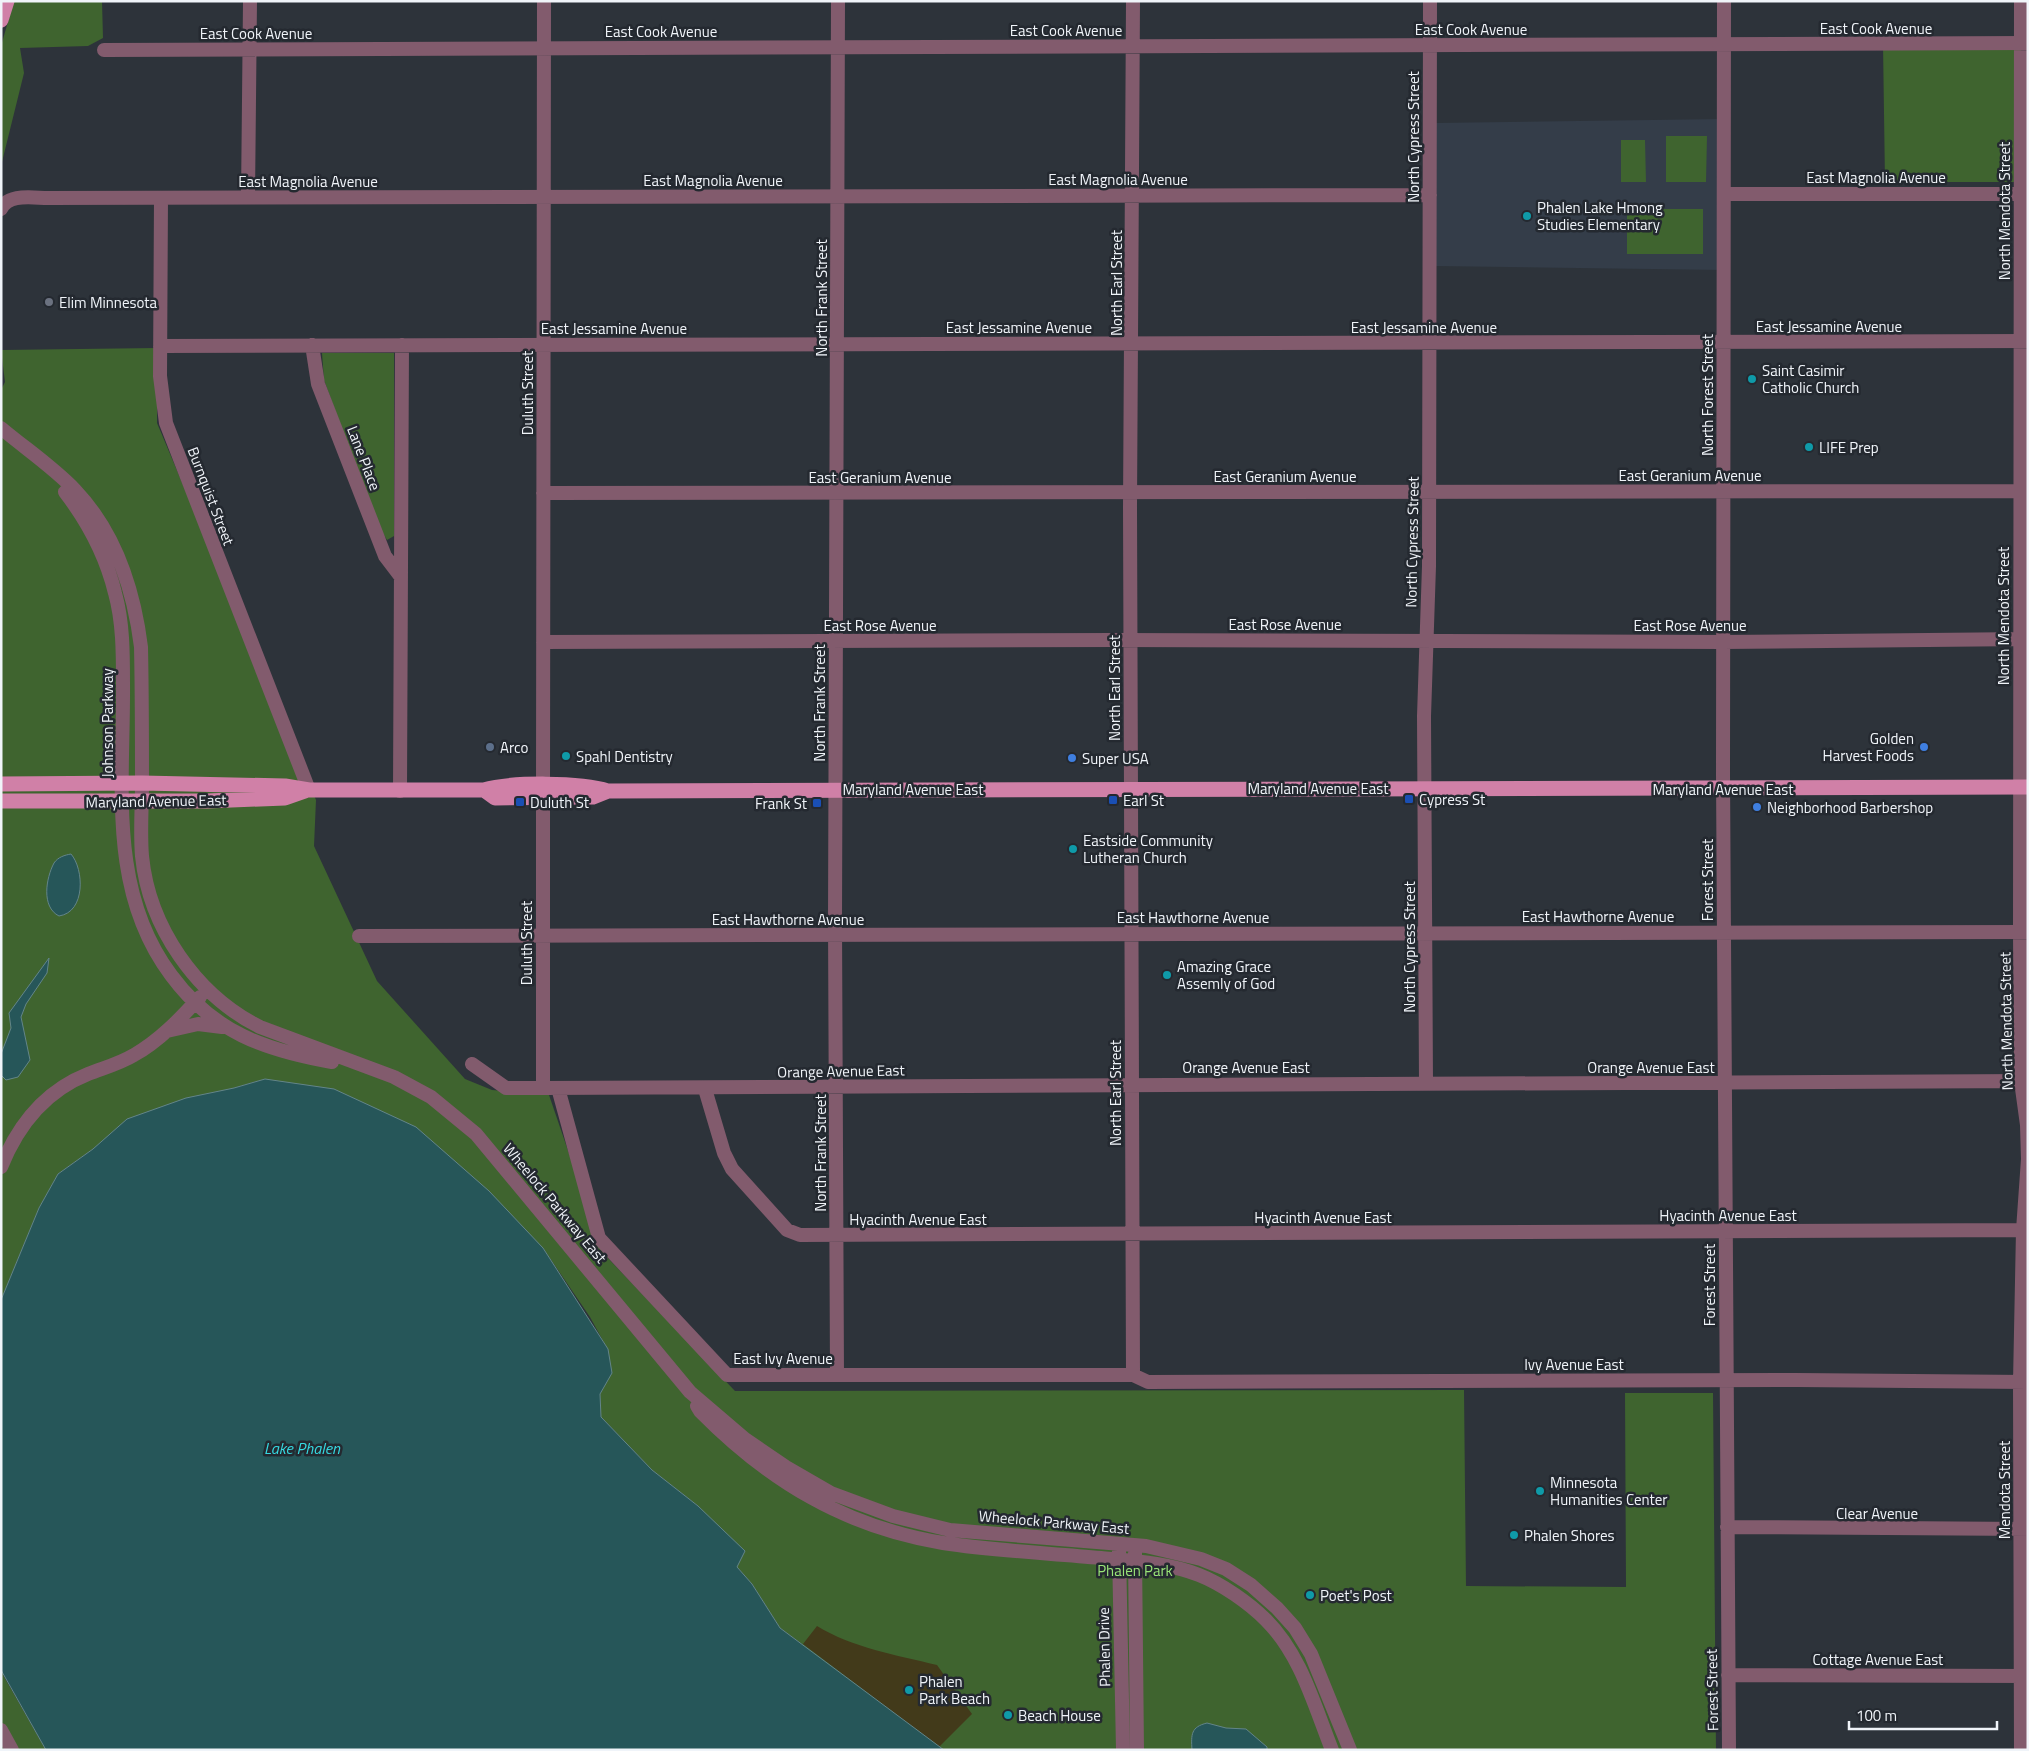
<svg xmlns="http://www.w3.org/2000/svg" width="2029" height="1751" viewBox="0 0 2029 1751" font-family="'Titillium Web',sans-serif">
  <rect width="100%" height="100%" fill="#2d333a"/>
  <!-- built -->
  <path fill="#343d49" d="M 1724,119 L 1724,270 L 1435,266 L 1436,123 Z"/>
  <!-- green -->
  <path fill="#3f642f" d="M 14,1 L 102,1 L 103,38 L 88,46 L 20,48 L 24,73 L 1,166 L 1,46 Z
    M 2021,43 L 2020,182 L 1885,182 L 1883,44 Z
    M 1666,136 L 1707,136 L 1706,182 L 1666,182 Z
    M 1621,140 L 1645,140 L 1646,182 L 1621,182 Z
    M 1627,209 L 1703,209 L 1703,254 L 1627,254 Z
    M 157,348 L 157,423 L 316,800 L 314,846 L 377,981 L 465,1079 L 492,1090 L 549,1095 L 603,1253 L 735,1391 L 1464,1390 L 1466,1586 L 1626,1587 L 1625,1393 L 1713,1393 L 1716,1750 L 944,1750 L 780,1628 L 752,1584 L 737,1567 L 698,1506 L 652,1470 L 601,1417 L 600,1394 L 611,1373 L 608,1350 L 590,1317 L 543,1248 L 265,1079 L 234,1088 L 93,1149 L 58,1174 L 39,1208 L 1,1300 L 1,390 L 5,382 L 1,350 Z
    M 322,353 L 394,353 L 394,536 L 387,540 L 377,524 L 324,380 Z
    M 1,1670 L 3,1675 L 46,1750 L 1,1750 Z"/>
  <!-- sand -->
  <path fill="#423a1a" d="M 817,1626 C 853,1648 896,1655 937,1665 L 972,1714 L 939,1747 L 803,1644 Z"/>
  <!-- water -->
  <path fill="#265659" stroke="#638589" d="M 71,854 C 84,869 86,912 59,916 C 41,907 46,878 54,863 C 58,857 65,855 71,854 Z
    M 49,958 L 47,973 L 26,1004 L 21,1017 L 30,1060 L 18,1077 L 6,1080 L 1,1075 L 1,1054 L 11,1028 L 9,1013 Z
    M 265,1079 L 334,1089 L 416,1127 L 489,1191 L 543,1248 L 608,1349 L 612,1373 L 600,1394 L 601,1417 L 652,1470 L 698,1506 L 745,1551 L 737,1567 L 752,1584 L 780,1628 L 944,1750 L 46,1750 L 1,1670 L 1,1300 L 39,1208 L 58,1174 L 93,1149 L 127,1119 L 186,1098 L 234,1088 Z
    M 1207,1723 L 1226,1728 L 1246,1729 L 1267,1747 L 1267,1750 L 1192,1750 C 1191,1734 1191,1727 1207,1723 Z"/>
  <g fill="none" stroke-linecap="round" stroke-linejoin="round">
    <!-- minor -->
    <path stroke="#825b6d" stroke-width="14" d="M 1133,1 L 1130,507 L 1133,1375
      M 1724,1 L 1723,775 L 1729,1750
      M 2021,1 L 2020,932 L 2021,1081 L 2027,1125 L 2028,1159 L 2023,1230 L 2020,1383 L 2021,1750
      M 104,50 L 2028,43
      M 1724,194 L 2028,194
      M 248,197 L 250,1
      M 161,198 L 160,376 L 166,423 L 309,790
      M 1,209 C 8,193 33,198 48,198 L 1430,195
      M 312,345 L 318,384 L 385,556 L 401,577
      M 160,346 L 2028,341
      M 1,428 C 26,449 53,467 75,490 C 115,532 134,591 141,647 C 142,693 142,738 142,784 C 142,808 140,832 142,856 C 149,927 196,995 260,1027 L 394,1077 L 431,1097 L 476,1134 L 690,1392 L 745,1439 L 786,1467 L 831,1493 L 893,1516 L 950,1530 L 1146,1546 L 1201,1559 L 1226,1569 L 1251,1585 L 1277,1608 L 1295,1628 L 1311,1654 L 1350,1750
      M 65,492 C 88,522 106,556 115,593 C 123,622 123,653 123,683 C 124,783 107,890 171,975 C 213,1032 264,1050 332,1062
      M 543,493 L 2027,491
      M 543,642 L 1116,640 L 1723,642 L 2027,639
      M 543,785 L 544,1
      M 400,791 L 402,345
      M 359,936 L 2028,932
      M 167,1031 L 198,1024 L 222,1027
      M 472,1064 L 506,1088 L 543,1088 L 2028,1081
      M 1426,1083 L 1424,716 L 1429,566 L 1430,1
      M 543,1088 L 543,797
      M 558,1088 L 599,1238 L 727,1375 L 1133,1375 L 1148,1382 L 1797,1380 L 2027,1382
      M 705,1089 L 724,1153 L 732,1169 L 787,1230 L 800,1235 L 2028,1230
      M 1,1167 C 18,1125 45,1091 88,1074 C 103,1068 119,1064 134,1055 C 159,1041 180,1019 200,997
      M 837,1375 L 835,922 L 838,1
      M 697,1406 L 700,1411 C 769,1481 845,1527 943,1543 C 995,1551 1048,1553 1101,1558 C 1133,1561 1169,1563 1199,1575 C 1222,1584 1249,1603 1266,1620 C 1301,1655 1314,1705 1332,1750
      M 1727,1527 L 2028,1529
      M 1119,1551 L 1123,1750
      M 1135,1553 L 1137,1750
      M 1728,1675 L 2028,1676
      M 1,1730 L 12,1750"/>
    <!-- major -->
    <path stroke="#d080a7" stroke-width="15" d="M 1,20 L 7,1
      M 1,784 L 142,783 L 285,786 L 309,790 L 484,790 C 510,782 581,782 608,791 L 2028,787
      M 484,790 L 495,798 L 593,797 L 608,791
      M 1,801 L 207,801 L 285,798 L 305,791"/>
  </g>
  <!-- markers -->
  <g fill="#0f9aa8" stroke="#242930" stroke-width="2">
    <circle cx="1527" cy="216" r="5"/>
    <circle cx="1752" cy="379" r="5"/>
    <circle cx="1809" cy="447" r="5"/>
    <circle cx="566" cy="756" r="5"/>
    <circle cx="1073" cy="849" r="5"/>
    <circle cx="1167" cy="975" r="5"/>
    <circle cx="1540" cy="1491" r="5"/>
    <circle cx="1514" cy="1535" r="5"/>
    <circle cx="1310" cy="1595" r="5"/>
    <circle cx="909" cy="1690" r="5"/>
    <circle cx="1008" cy="1715" r="5"/>
  </g>
  <circle fill="#6b7280" stroke="#242930" stroke-width="2" cx="49" cy="302" r="5"/>
  <circle fill="#5c6f8a" stroke="#242930" stroke-width="2" cx="490" cy="747" r="5"/>
  <g fill="#3f7fe0" stroke="#242930" stroke-width="2">
    <circle cx="1924" cy="747" r="5"/>
    <circle cx="1072" cy="758" r="5"/>
    <circle cx="1757" cy="807" r="5"/>
  </g>
  <g fill="#1a4fb4" stroke="#242930" stroke-width="2">
    <rect x="1404" y="794" width="10" height="10" rx="2.5"/>
    <rect x="1108" y="795" width="10" height="10" rx="2.5"/>
    <rect x="515" y="797" width="10" height="10" rx="2.5"/>
    <rect x="812" y="798" width="10" height="10" rx="2.5"/>
  </g>
  <g text-anchor="middle" dominant-baseline="central" stroke-width="5" stroke-linejoin="round" paint-order="stroke">
    <!-- street labels -->
    <g font-size="15" fill="#f0f4f9" stroke="#242930">
      <text x="1876" y="28">East Cook Avenue</text>
      <text x="1471" y="29">East Cook Avenue</text>
      <text x="1066" y="30">East Cook Avenue</text>
      <text x="661" y="31">East Cook Avenue</text>
      <text x="256" y="33">East Cook Avenue</text>
      <text transform="translate(1413 137) rotate(-90)">North Cypress Street</text>
      <text x="1876" y="177">East Magnolia Avenue</text>
      <text x="1118" y="179">East Magnolia Avenue</text>
      <text x="713" y="180">East Magnolia Avenue</text>
      <text x="308" y="181">East Magnolia Avenue</text>
      <text transform="translate(2004 211) rotate(-90)">North Mendota Street</text>
      <text transform="translate(1116 283) rotate(-90)">North Earl Street</text>
      <text transform="translate(821 298) rotate(-90)">North Frank Street</text>
      <text x="1829" y="326">East Jessamine Avenue</text>
      <text x="1019" y="327">East Jessamine Avenue</text>
      <text x="1424" y="327">East Jessamine Avenue</text>
      <text x="614" y="328">East Jessamine Avenue</text>
      <text transform="translate(527 393) rotate(-90)">Duluth Street</text>
      <text transform="translate(1707 395) rotate(-90)">North Forest Street</text>
      <text transform="translate(364 458) rotate(69)">Lane Place</text>
      <text x="1690" y="475">East Geranium Avenue</text>
      <text x="1285" y="476">East Geranium Avenue</text>
      <text x="880" y="477">East Geranium Avenue</text>
      <text transform="translate(211 496) rotate(69)">Burnquist Street</text>
      <text transform="translate(1412 542) rotate(-89)">North Cypress Street</text>
      <text transform="translate(2003 616) rotate(-90)">North Mendota Street</text>
      <text x="1285" y="624">East Rose Avenue</text>
      <text x="880" y="625">East Rose Avenue</text>
      <text x="1690" y="625">East Rose Avenue</text>
      <text transform="translate(1114 688) rotate(-90)">North Earl Street</text>
      <text transform="translate(819 703) rotate(-90)">North Frank Street</text>
      <text transform="translate(107 723) rotate(-90)">Johnson Parkway</text>
      <text x="1318" y="788">Maryland Avenue East</text>
      <text x="913" y="789">Maryland Avenue East</text>
      <text x="1723" y="789">Maryland Avenue East</text>
      <text transform="translate(156 801) rotate(-1)">Maryland Avenue East</text>
      <text transform="translate(1707 880) rotate(-90)">Forest Street</text>
      <text x="1598" y="916">East Hawthorne Avenue</text>
      <text x="1193" y="917">East Hawthorne Avenue</text>
      <text x="788" y="919">East Hawthorne Avenue</text>
      <text transform="translate(526 943) rotate(-90)">Duluth Street</text>
      <text transform="translate(1409 947) rotate(-90)">North Cypress Street</text>
      <text transform="translate(2006 1021) rotate(-91)">North Mendota Street</text>
      <text x="1246" y="1067">Orange Avenue East</text>
      <text x="1651" y="1067">Orange Avenue East</text>
      <text transform="translate(841 1071) rotate(-1)">Orange Avenue East</text>
      <text transform="translate(1115 1093) rotate(-90)">North Earl Street</text>
      <text transform="translate(820 1153) rotate(-90)">North Frank Street</text>
      <text transform="translate(555 1203) rotate(50)">Wheelock Parkway East</text>
      <text x="1728" y="1215">Hyacinth Avenue East</text>
      <text x="1323" y="1217">Hyacinth Avenue East</text>
      <text x="918" y="1219">Hyacinth Avenue East</text>
      <text transform="translate(1709 1285) rotate(-90)">Forest Street</text>
      <text x="783" y="1358">East Ivy Avenue</text>
      <text x="1574" y="1364">Ivy Avenue East</text>
      <text transform="translate(2004 1490) rotate(-90)">Mendota Street</text>
      <text x="1877" y="1513">Clear Avenue</text>
      <text transform="translate(1054 1522) rotate(5)">Wheelock Parkway East</text>
      <text transform="translate(1104 1647) rotate(-91)">Phalen Drive</text>
      <text x="1878" y="1659">Cottage Avenue East</text>
      <text transform="translate(1712 1690) rotate(-91)">Forest Street</text>
    </g>
    <!-- poi labels -->
    <g font-size="15" fill="#f0f4f9" stroke="#242930" text-anchor="start">
      <text x="1537" y="207">Phalen Lake Hmong<tspan x="1537" dy="17">Studies Elementary</tspan></text>
      <text x="59" y="302">Elim Minnesota</text>
      <text x="1762" y="370">Saint Casimir<tspan x="1762" dy="17">Catholic Church</tspan></text>
      <text x="1819" y="447">LIFE Prep</text>
      <text x="1914" y="738" text-anchor="end">Golden<tspan x="1914" dy="17">Harvest Foods</tspan></text>
      <text x="500" y="747">Arco</text>
      <text x="576" y="756">Spahl Dentistry</text>
      <text x="1082" y="758">Super USA</text>
      <text x="1419" y="799">Cypress St</text>
      <text x="1123" y="800">Earl St</text>
      <text x="530" y="802">Duluth St</text>
      <text x="807" y="803" text-anchor="end">Frank St</text>
      <text x="1767" y="807">Neighborhood Barbershop</text>
      <text x="1083" y="840">Eastside Community<tspan x="1083" dy="17">Lutheran Church</tspan></text>
      <text x="1177" y="966">Amazing Grace<tspan x="1177" dy="17">Assemly of God</tspan></text>
      <text x="1550" y="1482">Minnesota<tspan x="1550" dy="17">Humanities Center</tspan></text>
      <text x="1524" y="1535">Phalen Shores</text>
      <text x="1320" y="1595">Poet's Post</text>
      <text x="919" y="1681">Phalen<tspan x="919" dy="17">Park Beach</tspan></text>
      <text x="1018" y="1715">Beach House</text>
    </g>
    <!-- park labels -->
    <g font-size="15" fill="#99e478" stroke="#242930">
      <text x="1135" y="1570">Phalen Park</text>
    </g>
    <!-- water labels -->
    <g font-size="16" font-style="italic" fill="#36dae2" stroke="#242930">
      <text x="302" y="1448">Lake Phalen</text>
    </g>
  </g>
  <!-- border -->
  <rect width="2029" height="1751" fill="none" stroke="#f0f4f9" stroke-width="5"/>
  <!-- scale -->
  <path d="M1849 1721v8h148v-8" fill="none" stroke="#f0f4f9" stroke-width="2.5"/>
  <text x="1856" y="1721" font-size="15" fill="#f0f4f9" stroke="#242930" stroke-width="4" paint-order="stroke">100 m</text>
</svg>
